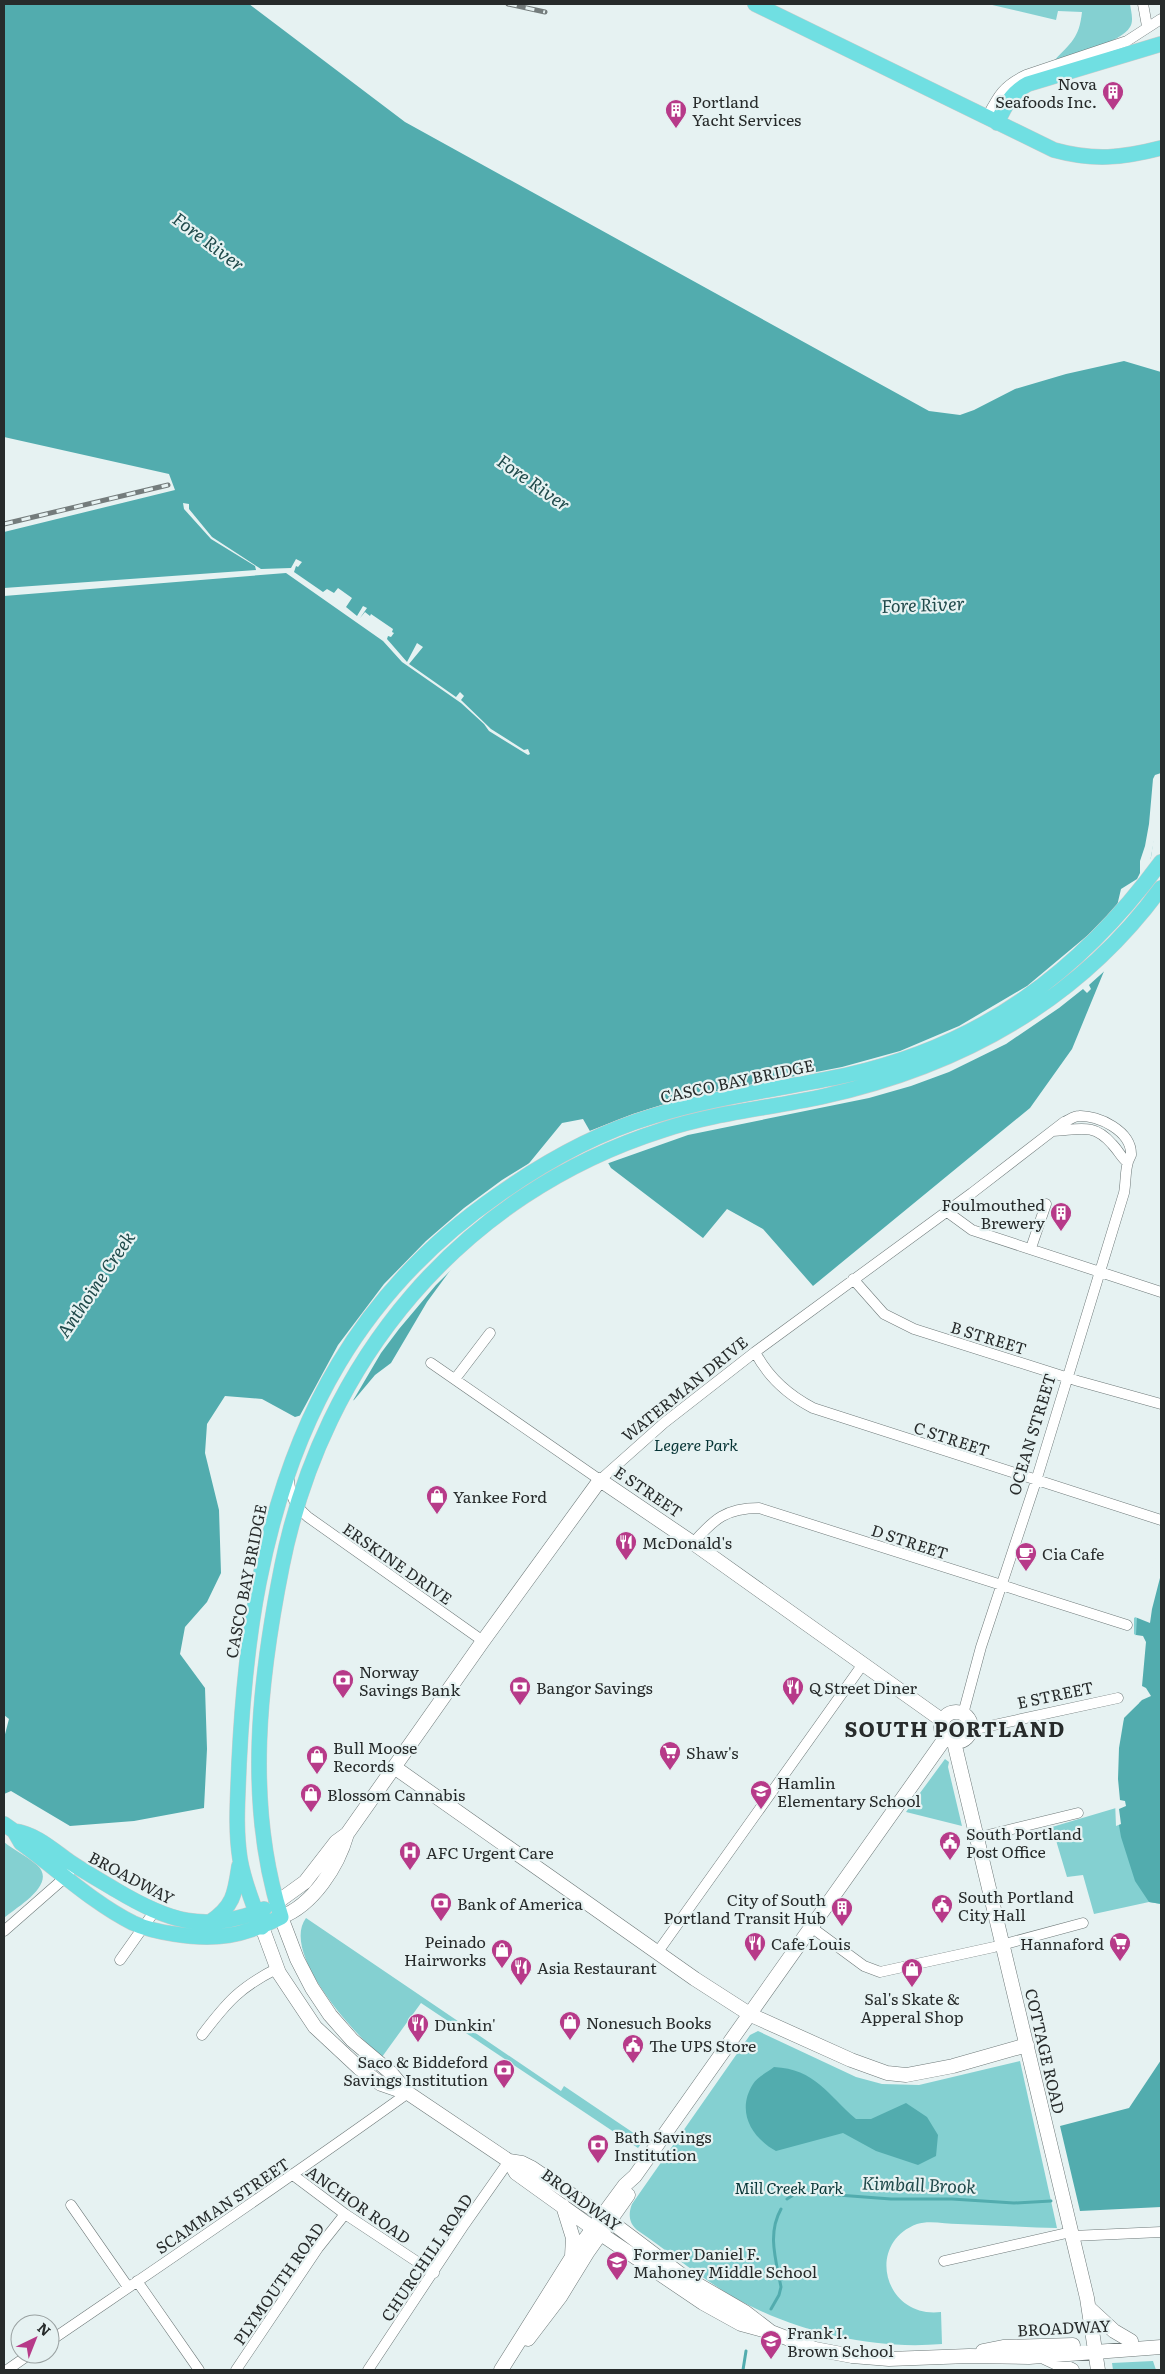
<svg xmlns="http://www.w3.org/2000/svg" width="1165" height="2374" viewBox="0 0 1165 2374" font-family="Literata,serif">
  <rect width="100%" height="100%" fill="#e6f2f2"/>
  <!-- green -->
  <path fill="#84d0d1" d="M 988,4 L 1130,4 C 1131,11 1134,21 1130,27 C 1121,43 1071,55 1054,61 C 1071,42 1079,39 1082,12 L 1058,11 L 1056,20 Z
    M 1148,1590 L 1161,1904 L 1149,1902 L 1094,1914 L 1083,1875 L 1067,1877 L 1052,1827 L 1116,1808 L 1139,1703 L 1145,1642 L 1134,1634 L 1134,1618 L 1137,1616 Z
    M 945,1759 L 949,1762 L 948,1767 L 962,1826 L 906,1812 Z
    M 4,1842 C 14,1850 27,1856 37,1865 C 58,1884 17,1907 4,1918 Z
    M 306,1918 L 561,2091 L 564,2086 L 644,2140 L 638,2148 L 421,2003 L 382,2057 C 355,2035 280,1953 306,1918 Z
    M 758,2031 L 856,2077 L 882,2084 L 919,2085 L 1020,2061 L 1057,2228 C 1024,2227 991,2225 958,2224 C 946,2224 929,2220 917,2224 C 864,2244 885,2319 941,2312 L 942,2344 C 872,2350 796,2332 735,2298 C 701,2278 669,2252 637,2230 C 629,2223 628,2214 632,2204 L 750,2035 Z
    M 1153,2361 L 1156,2370 L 1113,2370 L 1112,2363 Z"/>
  <!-- water -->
  <path fill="#52acae" d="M 4,4 L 249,4 L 405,122 L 929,411 L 960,415 L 974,410 L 1015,389 L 1066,374 L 1124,361 L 1161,372 L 1161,787 L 1151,857 L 1072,1049 L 1030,1108 L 813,1286 L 763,1229 L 727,1209 L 703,1238 L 611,1168 L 583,1119 L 562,1123 L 526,1167 L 427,1302 L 391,1363 L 375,1375 L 354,1400 L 295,1417 L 262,1399 L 225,1396 L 207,1424 L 205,1453 L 219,1510 L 221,1573 L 207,1602 L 185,1627 L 180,1654 L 205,1688 L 207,1749 L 204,1808 L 134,1821 L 70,1826 L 11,1791 L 4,1794 L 4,1738 L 9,1719 L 4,1715 L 4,532 L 175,490 L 169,474 L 4,437 Z
    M 1161,1552 L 1161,1904 L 1149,1902 L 1135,1881 L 1121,1837 L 1116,1808 L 1118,1741 L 1124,1717 L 1139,1703 L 1144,1640 L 1136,1635 L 1137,1617 Z
    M 1161,2060 L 1161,2207 L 1080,2211 L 1060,2126 L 1129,2108 Z
    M 774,2067 C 815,2069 828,2095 856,2119 L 871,2119 L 906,2103 L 927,2117 L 938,2135 L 936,2156 L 918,2165 L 876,2151 L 843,2133 L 776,2151 C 751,2137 736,2111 753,2084 C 757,2077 768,2072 774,2067 Z"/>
  <!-- pier -->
  <path fill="#e6f2f2" d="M 183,503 L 189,504 L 189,509 L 212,537 L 261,569 L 291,568 L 296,559 L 302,562 L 298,567 L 296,566 L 294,572 L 323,592 L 327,589 L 334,593 L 338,588 L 352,598 L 346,607 L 357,616 L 363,606 L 367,608 L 360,618 L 365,612 L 370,616 L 371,614 L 393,629 L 392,632 L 394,633 L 391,637 L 388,636 L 387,639 L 407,662 L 417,643 L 423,647 L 409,664 L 456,697 L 460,692 L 464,696 L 461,700 L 491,729 L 524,750 L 528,749 L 530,754 L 528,755 L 489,731 L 484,724 L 461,703 L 402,662 L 383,641 L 286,573 L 4,596 L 4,588 L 256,570 L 255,566 L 211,539 L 184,509 Z
    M 1161,773 L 1161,803 L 1150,862 L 1152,859 L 1109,967 L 1089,985 L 1091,989 L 1087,993 L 1083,989 L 1059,1008 L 1006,1044 L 949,1072 L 911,1086 L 869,1098 L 688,1135 L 606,1164 L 587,1132 L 633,1114 L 687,1097 L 842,1067 L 900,1051 L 959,1026 L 1027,986 L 1088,935 L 1117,906 L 1121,889 L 1137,879 L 1140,873 L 1140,861 L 1145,846 L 1149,824 L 1153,779 L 1155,775 Z
    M 536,1159 L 458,1263 L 436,1285 L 399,1329 L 381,1353 L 351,1404 L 298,1419 L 338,1345 L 384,1284 L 426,1241 L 464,1208 L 502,1180 Z
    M 1161,1550 L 1161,1574 L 1152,1609 L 1150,1623 L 1135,1617 L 1157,1554 Z
    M 1136,1635 L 1143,1636 L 1146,1642 L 1142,1686 L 1146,1688 L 1151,1696 L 1142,1700 L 1124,1718 L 1119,1748 L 1118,1779 L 1120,1800 L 1125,1801 L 1126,1806 L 1119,1809 L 1121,1824 L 1116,1826 L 1114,1775 L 1116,1740 L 1122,1715 L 1137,1702 L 1143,1643 L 1136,1637 Z"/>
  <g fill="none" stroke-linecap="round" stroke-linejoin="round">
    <!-- stream -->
    <path stroke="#52acae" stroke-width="3" d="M 787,2199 L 798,2192 L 891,2199 L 952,2199 L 1014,2203 L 1051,2201
      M 771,2309 L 779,2295 L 781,2287 C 776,2260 767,2234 781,2209
      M 743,2370 L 746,2351"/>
    <!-- street casing -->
    <g stroke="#6e7979" stroke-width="11">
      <path id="street" d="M 1143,4 L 1147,26
        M 987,117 C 998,96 1003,86 1026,75 L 1127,41 L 1161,19
        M 1053,1131 C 1078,1130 1093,1122 1112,1144 C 1118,1150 1121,1157 1127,1162
        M 946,1211 L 972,1230 L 1161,1292
        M 1031,1248 L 1046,1204
        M 853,1279 L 884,1314 L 914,1329 L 1078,1381 L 1161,1404
        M 755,1352 C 768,1377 788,1395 813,1408 L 1161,1520
        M 431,1363 L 600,1480 L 664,1423 L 755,1352 L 972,1193 L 1064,1122 C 1069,1120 1074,1116 1079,1116 C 1098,1115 1132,1131 1131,1155 C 1131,1155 1128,1161 1128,1162 C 1125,1171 1126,1183 1124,1193 L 1036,1481 L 981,1647 L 963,1714
        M 455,1379 L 490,1333
        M 289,1479 C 290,1496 295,1506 308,1517 L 483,1641
        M 693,1543 C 714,1519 726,1508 759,1508 L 1127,1625
        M 971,1730 L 1118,1698
        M 976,1838 L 1078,1813
        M 811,1927 L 864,1966 L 880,1972 L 994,1947 L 1083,1923
        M 4,1931 L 69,1874
        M 657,1953 L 863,1664
        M 120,1960 L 154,1912
        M 202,2035 C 227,2002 240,1987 278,1968
        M 293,2175 L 345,2214 L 434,2273
        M 71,2205 L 128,2287
        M 1072,2236 L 1161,2232
        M 944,2261 L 1071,2232
        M 137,2281 L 199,2370
        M 50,2341 C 170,2259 290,2178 408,2093
        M 7,2370 L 30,2354
        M 236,2370 L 318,2248 L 345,2214
        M 368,2370 L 464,2225 L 509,2161"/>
    </g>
    <!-- secondary casing -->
    <g stroke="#6e7979" stroke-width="15">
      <path id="secondary" d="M941 1727a15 15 0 1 1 30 0a15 15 0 1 1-30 0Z
        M 954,1742 L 1087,2298 L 1098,2370
        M 394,1767 L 695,1979 L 751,2015 L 851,2060 L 887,2073 L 906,2075 L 953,2066 L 1027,2045
        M 276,1903 L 305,1882 L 336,1842 L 347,1834
        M 262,1927 L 279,1973 L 315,2027 L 359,2068 L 381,2084 L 407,2093
        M 509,2161 L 516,2173 L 601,2234 L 703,2303 L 741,2324 L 771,2332 L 815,2349 L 852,2356 L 889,2359 L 969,2356 L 1029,2357 L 1161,2347
        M 563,2206 L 573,2238 L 572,2256
        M 1089,2308 L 1114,2331 L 1131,2341
        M 771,2332 L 745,2312 L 683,2276 L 610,2221 L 532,2168 L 522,2163 L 509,2161 L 408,2093 L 390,2072 L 352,2040 L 330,2015 L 312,1988 L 297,1959 L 281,1917 C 313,1905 338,1866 347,1834 L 483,1641 L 600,1480 L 693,1543 L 943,1721
        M 528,2339 L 560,2297 L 587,2253 L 628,2195
        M 983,2351 L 1003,2347 L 1073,2345
        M 1044,2357 L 1072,2370
        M 501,2370 L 572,2257 L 625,2185 L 635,2176 L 946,1737"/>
    </g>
    <!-- primary casing -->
    <g stroke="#cbcccc" stroke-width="16">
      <path id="primary" d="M 755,4 L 1054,150 C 1094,161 1122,158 1161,148
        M 997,123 C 1005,106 1011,93 1028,84 L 1161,44
        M 4,1824 L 14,1831 L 21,1843 C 57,1869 93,1903 133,1923 C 146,1929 160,1932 174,1934 C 216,1941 243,1936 281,1917 C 245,1804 259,1681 282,1566 C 323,1361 461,1194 663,1130 C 715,1113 769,1108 821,1097 C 958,1067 1077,1003 1161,888
        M 14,1831 C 36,1834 53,1850 70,1862 C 85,1872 101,1881 116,1890 C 168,1921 205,1934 264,1909
        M 210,1922 C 234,1906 235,1893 239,1866
        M 262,1927 C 253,1905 244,1882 240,1859 C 235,1827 238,1796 239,1764 C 242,1702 247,1643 259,1582 C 291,1419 360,1291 498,1195 C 546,1161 596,1133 653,1116 C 716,1096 782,1089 847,1075 C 982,1045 1080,972 1161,862"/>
    </g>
    <!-- street -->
    <use href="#street" stroke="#fff" stroke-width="10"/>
    <!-- secondary -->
    <use href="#secondary" stroke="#fff" stroke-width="14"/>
    <!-- primary -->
    <use href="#primary" stroke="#70dfe2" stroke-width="15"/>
    <!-- rail casing -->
    <g stroke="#747c7c" stroke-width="5">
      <path id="rail" d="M 508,4 L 545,12
        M 4,524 L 168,485"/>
    </g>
    <!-- rail -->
    <use href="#rail" stroke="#e6f2f2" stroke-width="3" stroke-dasharray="9" stroke-linecap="butt"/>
  </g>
  <!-- icons -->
  <defs>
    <g id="building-pin" transform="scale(1.125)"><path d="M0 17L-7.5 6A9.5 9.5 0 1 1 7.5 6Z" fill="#b73a89" stroke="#e6f2f2"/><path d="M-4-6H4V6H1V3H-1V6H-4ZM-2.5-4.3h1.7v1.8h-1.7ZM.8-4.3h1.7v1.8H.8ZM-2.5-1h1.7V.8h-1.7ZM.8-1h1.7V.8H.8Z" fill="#fff"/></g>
    <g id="shop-pin" transform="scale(1.125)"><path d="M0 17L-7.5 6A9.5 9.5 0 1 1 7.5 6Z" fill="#b73a89" stroke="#e6f2f2"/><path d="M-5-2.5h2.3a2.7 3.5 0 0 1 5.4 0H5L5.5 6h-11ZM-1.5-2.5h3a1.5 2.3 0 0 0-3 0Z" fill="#fff"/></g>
    <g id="restaurant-pin" transform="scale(1.125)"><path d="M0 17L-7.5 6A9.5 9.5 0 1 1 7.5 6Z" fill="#b73a89" stroke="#e6f2f2"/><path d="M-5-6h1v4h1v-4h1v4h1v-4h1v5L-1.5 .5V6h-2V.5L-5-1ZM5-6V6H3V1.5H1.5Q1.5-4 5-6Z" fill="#fff"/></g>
    <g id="cafe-pin" transform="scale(1.125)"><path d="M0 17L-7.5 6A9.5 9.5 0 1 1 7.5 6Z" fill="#b73a89" stroke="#e6f2f2"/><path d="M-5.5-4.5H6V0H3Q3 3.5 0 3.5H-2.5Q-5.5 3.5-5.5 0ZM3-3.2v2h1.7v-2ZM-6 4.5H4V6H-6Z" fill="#fff"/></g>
    <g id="bank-pin" transform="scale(1.125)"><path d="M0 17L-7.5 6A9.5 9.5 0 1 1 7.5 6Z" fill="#b73a89" stroke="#e6f2f2"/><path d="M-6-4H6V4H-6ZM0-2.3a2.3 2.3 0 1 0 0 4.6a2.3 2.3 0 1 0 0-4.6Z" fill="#fff"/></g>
    <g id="supermarket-pin" transform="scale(1.125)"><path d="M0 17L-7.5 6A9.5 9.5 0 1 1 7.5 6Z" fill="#b73a89" stroke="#e6f2f2"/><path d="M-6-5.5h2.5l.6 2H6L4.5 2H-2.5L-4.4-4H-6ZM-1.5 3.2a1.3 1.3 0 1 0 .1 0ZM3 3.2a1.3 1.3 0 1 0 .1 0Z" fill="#fff"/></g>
    <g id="school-pin" transform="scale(1.125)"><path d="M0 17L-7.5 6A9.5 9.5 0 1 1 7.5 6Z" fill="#b73a89" stroke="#e6f2f2"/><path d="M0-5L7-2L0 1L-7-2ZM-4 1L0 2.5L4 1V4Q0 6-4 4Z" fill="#fff"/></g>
    <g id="civic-pin" transform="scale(1.125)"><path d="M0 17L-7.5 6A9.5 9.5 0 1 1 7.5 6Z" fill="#b73a89" stroke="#e6f2f2"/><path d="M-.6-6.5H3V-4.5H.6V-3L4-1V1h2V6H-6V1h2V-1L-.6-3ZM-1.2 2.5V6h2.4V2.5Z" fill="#fff"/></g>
    <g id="hospital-pin" transform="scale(1.125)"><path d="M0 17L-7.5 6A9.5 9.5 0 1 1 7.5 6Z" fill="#b73a89" stroke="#e6f2f2"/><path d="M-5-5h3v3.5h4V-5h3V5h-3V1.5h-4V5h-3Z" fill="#fff"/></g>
  </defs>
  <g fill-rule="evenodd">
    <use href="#building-pin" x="1113" y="92"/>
    <use href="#building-pin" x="676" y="110"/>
    <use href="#building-pin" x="1061" y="1213"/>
    <use href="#shop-pin" x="437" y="1496"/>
    <use href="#restaurant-pin" x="626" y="1542"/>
    <use href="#cafe-pin" x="1026" y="1553"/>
    <use href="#bank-pin" x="343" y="1680"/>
    <use href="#bank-pin" x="520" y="1687"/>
    <use href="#restaurant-pin" x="793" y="1687"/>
    <use href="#supermarket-pin" x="670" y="1752"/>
    <use href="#shop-pin" x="317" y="1756"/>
    <use href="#school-pin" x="761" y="1791"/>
    <use href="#shop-pin" x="311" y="1794"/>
    <use href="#civic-pin" x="950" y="1842"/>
    <use href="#hospital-pin" x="410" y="1852"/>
    <use href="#bank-pin" x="441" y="1903"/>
    <use href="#civic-pin" x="942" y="1905"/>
    <use href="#building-pin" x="842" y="1908"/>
    <use href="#restaurant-pin" x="755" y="1943"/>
    <use href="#supermarket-pin" x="1120" y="1943"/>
    <use href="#shop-pin" x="502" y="1950"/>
    <use href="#restaurant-pin" x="521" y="1967"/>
    <use href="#shop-pin" x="912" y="1969"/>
    <use href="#shop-pin" x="570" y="2022"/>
    <use href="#restaurant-pin" x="418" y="2024"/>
    <use href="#civic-pin" x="633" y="2045"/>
    <use href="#bank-pin" x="504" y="2070"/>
    <use href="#bank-pin" x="598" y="2145"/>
    <use href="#school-pin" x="617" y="2262"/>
    <use href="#school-pin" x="771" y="2341"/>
  </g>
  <g text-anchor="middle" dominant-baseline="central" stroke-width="4.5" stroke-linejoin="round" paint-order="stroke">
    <!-- poi labels -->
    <g font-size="16" fill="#272b2b" stroke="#e6f2f2" text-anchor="start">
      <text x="1097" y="83" text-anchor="end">Nova<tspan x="1097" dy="18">Seafoods Inc.</tspan></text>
      <text x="692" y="101">Portland<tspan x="692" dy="18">Yacht Services</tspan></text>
      <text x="1045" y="1204" text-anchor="end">Foulmouthed<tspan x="1045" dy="18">Brewery</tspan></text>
      <text x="453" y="1496">Yankee Ford</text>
      <text x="642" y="1542">McDonald's</text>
      <text x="1042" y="1553">Cia Cafe</text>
      <text x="359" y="1671">Norway<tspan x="359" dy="18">Savings Bank</tspan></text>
      <text x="536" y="1687">Bangor Savings</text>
      <text x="809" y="1687">Q Street Diner</text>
      <text x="333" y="1747">Bull Moose<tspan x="333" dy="18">Records</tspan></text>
      <text x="686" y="1752">Shaw's</text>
      <text x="777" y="1782">Hamlin<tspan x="777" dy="18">Elementary School</tspan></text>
      <text x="327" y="1794">Blossom Cannabis</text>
      <text x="966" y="1833">South Portland<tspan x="966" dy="18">Post Office</tspan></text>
      <text x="426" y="1852">AFC Urgent Care</text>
      <text x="958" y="1896">South Portland<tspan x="958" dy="18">City Hall</tspan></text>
      <text x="826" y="1899" text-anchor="end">City of South<tspan x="826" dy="18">Portland Transit Hub</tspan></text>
      <text x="457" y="1903">Bank of America</text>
      <text x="486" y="1941" text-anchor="end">Peinado<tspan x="486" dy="18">Hairworks</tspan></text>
      <text x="771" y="1943">Cafe Louis</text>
      <text x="1104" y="1943" text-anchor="end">Hannaford</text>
      <text x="537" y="1967">Asia Restaurant</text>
      <text x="912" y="1998" text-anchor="middle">Sal's Skate &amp;<tspan x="912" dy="18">Apperal Shop</tspan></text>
      <text x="586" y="2022">Nonesuch Books</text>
      <text x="434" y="2024">Dunkin'</text>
      <text x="649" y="2045">The UPS Store</text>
      <text x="488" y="2061" text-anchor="end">Saco &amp; Biddeford<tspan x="488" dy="18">Savings Institution</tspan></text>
      <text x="614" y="2136">Bath Savings<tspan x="614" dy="18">Institution</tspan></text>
      <text x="633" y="2253">Former Daniel F.<tspan x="633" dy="18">Mahoney Middle School</tspan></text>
      <text x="787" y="2332">Frank I.<tspan x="787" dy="18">Brown School</tspan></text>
    </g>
    <!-- street labels -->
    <g font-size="16" fill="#272b2b" stroke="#e6f2f2">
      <text transform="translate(737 1080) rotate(-12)">CASCO BAY BRIDGE</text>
      <text transform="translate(989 1337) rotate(17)">B STREET</text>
      <text transform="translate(684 1388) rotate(-39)">WATERMAN DRIVE</text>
      <text transform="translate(1031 1434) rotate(-73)">OCEAN STREET</text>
      <text transform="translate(952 1438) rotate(18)">C STREET</text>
      <text transform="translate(649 1491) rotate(34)">E STREET</text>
      <text transform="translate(910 1541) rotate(18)">D STREET</text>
      <text transform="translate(398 1563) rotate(35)">ERSKINE DRIVE</text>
      <text transform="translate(245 1581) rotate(-79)">CASCO BAY BRIDGE</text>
      <text transform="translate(1055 1694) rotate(-12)">E STREET</text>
      <text transform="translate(132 1877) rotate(28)">BROADWAY</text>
      <text transform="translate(1046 2051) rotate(77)">COTTAGE ROAD</text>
      <text transform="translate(582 2199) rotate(36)">BROADWAY</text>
      <text transform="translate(359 2204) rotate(35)">ANCHOR ROAD</text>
      <text transform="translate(222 2205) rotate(-34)">SCAMMAN STREET</text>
      <text transform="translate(426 2257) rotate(-56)">CHURCHILL ROAD</text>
      <text transform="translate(278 2283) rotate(-55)">PLYMOUTH ROAD</text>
      <text transform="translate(1064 2327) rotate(-3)">BROADWAY</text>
    </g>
    <!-- park labels -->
    <g font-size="16" font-style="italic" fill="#053334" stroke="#e6f2f2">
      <text x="696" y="1444">Legere Park</text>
      <text x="789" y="2187">Mill Creek Park</text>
    </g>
    <!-- water labels -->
    <g font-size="18" font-style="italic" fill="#204a4b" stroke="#e6f2f2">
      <text transform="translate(209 241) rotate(37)">Fore River</text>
      <text transform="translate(534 482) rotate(35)">Fore River</text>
      <text transform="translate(923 604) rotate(-2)">Fore River</text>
      <text transform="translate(95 1284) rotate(-56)">Anthoine Creek</text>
      <text transform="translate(919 2184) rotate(2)">Kimball Brook</text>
    </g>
    <!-- district labels -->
    <g font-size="21" font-weight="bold" letter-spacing="1" fill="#272b2b" stroke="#e6f2f2">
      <text x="955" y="1727">SOUTH PORTLAND</text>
    </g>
  </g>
  <!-- border -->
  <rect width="1165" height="2374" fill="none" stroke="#272b2b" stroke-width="10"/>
  <!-- north arrow -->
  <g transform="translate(35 2339) rotate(43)"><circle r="24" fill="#e6f2f2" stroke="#9aa2a2"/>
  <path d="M0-4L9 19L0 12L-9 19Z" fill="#b73a89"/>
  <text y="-8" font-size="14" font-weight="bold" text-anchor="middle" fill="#272b2b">N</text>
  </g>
</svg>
